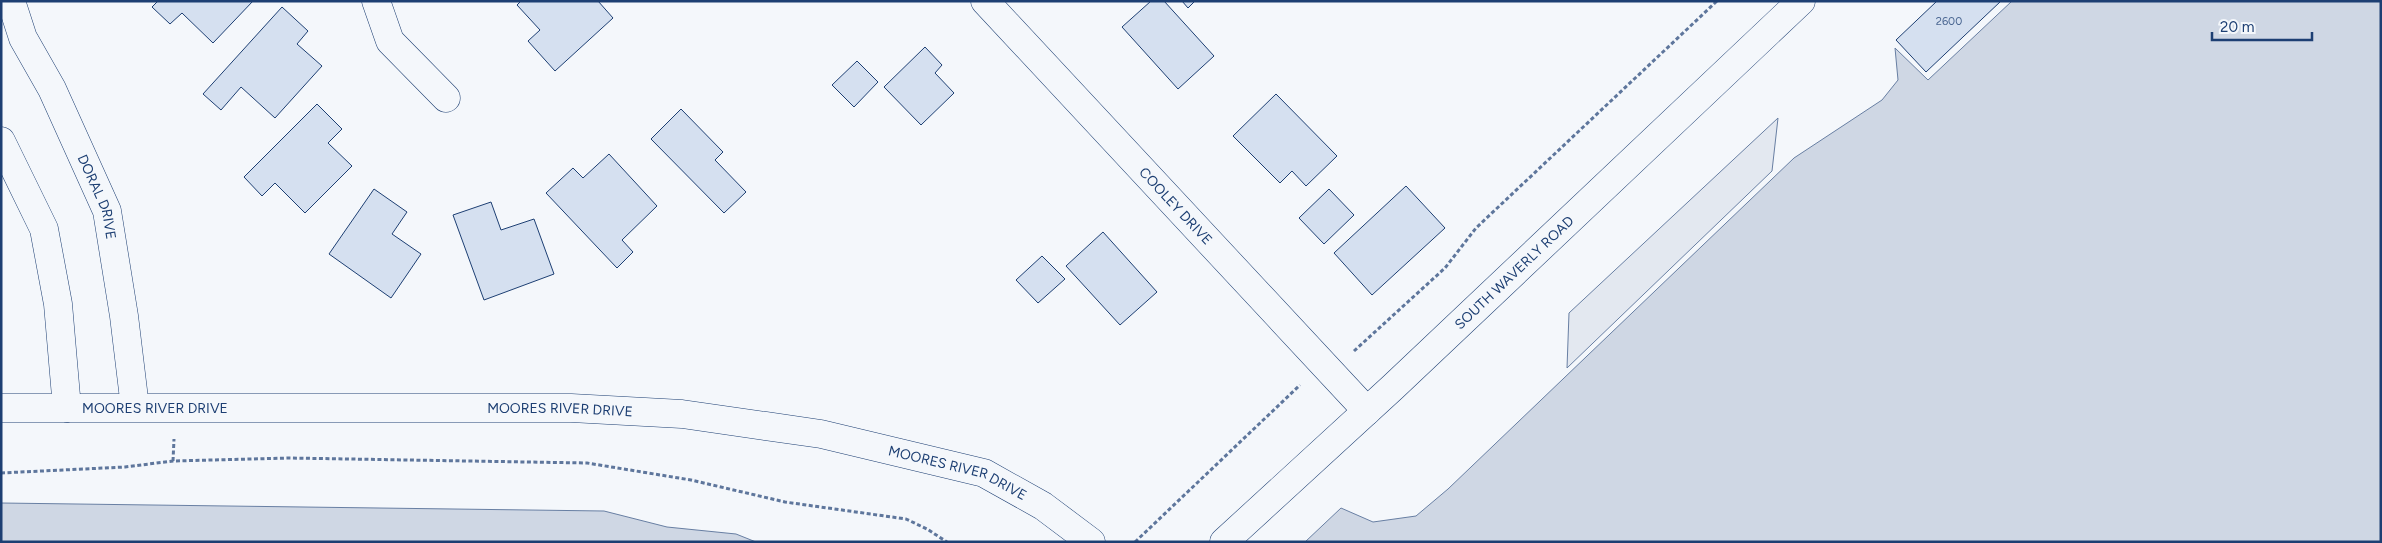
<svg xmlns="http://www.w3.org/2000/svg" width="2382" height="543" viewBox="0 0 2382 543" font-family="Figtree,sans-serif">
  <rect width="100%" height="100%" fill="#f4f7fb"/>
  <!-- parking -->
  <path fill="#e3e8f0" stroke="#687fa3" d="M 1778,118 L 1772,171 L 1567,368 L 1569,313 Z"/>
  <!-- water -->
  <path fill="#cfd7e4" stroke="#687fa3" d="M 2012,1 L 2381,1 L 2381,542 L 1305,542 L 1341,508 L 1373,522 L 1416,516 L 1448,489 L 1794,158 L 1882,100 L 1898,80 L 1895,48 L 1928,80 Z
    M 1,503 L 604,511 L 667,527 L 736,534 L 756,542 L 1,542 Z"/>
  <!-- building -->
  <path fill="#d5e0f0" stroke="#1d3f73" d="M 158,1 L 253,1 L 213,43 L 182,13 L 170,24 L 152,7 Z
    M 521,1 L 598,1 L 613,18 L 555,71 L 528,41 L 540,30 L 517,5 Z
    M 1151,1 L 1164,1 L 1214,56 L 1178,89 L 1122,27 Z
    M 1182,1 L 1195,1 L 1188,8 Z
    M 1937,1 L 2001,1 L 1926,72 L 1896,40 Z
    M 282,7 L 308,31 L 297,44 L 322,66 L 275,118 L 241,87 L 221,110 L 203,94 Z
    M 925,47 L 942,65 L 935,73 L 954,93 L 921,125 L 884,87 Z
    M 857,61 L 878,82 L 854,107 L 832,85 Z
    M 1276,94 L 1337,156 L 1306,186 L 1292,171 L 1280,183 L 1233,136 Z
    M 317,104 L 342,129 L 328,143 L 352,166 L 305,213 L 275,183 L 262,196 L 244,177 Z
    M 681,109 L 723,152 L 715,160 L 746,192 L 724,213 L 651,139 Z
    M 609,154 L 657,206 L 622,240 L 633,252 L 617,268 L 546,193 L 573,168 L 583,178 Z
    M 1406,186 L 1445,228 L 1372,295 L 1334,253 Z
    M 374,189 L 407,212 L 392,234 L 421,254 L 391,298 L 329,254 Z
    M 1329,189 L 1354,215 L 1324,244 L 1299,218 Z
    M 491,202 L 501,230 L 534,219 L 554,274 L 484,300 L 453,215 Z
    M 1103,232 L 1157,292 L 1120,325 L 1066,266 Z
    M 1042,256 L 1065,279 L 1038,303 L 1016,280 Z"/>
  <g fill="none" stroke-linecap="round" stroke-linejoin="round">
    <!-- minor casing -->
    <g stroke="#1d3f73" stroke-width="29">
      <g id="minor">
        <path id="s1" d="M 11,1 L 23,38 L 52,89 L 107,211 L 124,316 L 135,407"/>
        <path d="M 376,1 L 390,41 L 446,98"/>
        <path id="s2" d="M 985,1 L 1367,411"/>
        <path d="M 1,141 L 44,229 L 58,304 L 67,408"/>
      </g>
    </g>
    <!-- tertiary casing -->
    <g stroke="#1d3f73" stroke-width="29">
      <g id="tertiary">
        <path id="s3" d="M 1,408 L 571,408 L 682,414 L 821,434 L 984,473 L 1043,506 L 1091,542"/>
      </g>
    </g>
    <!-- secondary casing -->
    <g stroke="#1d3f73" stroke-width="29">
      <g id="secondary">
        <path id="s4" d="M 1224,542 L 1393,387 L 1801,1"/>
      </g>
    </g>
    <!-- path -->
    <path stroke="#5e769c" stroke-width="3" stroke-dasharray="4 2.5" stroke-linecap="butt" d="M 1354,351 L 1445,268 L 1476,228 L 1717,1
      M 173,461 L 174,439
      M 1,473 L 125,467 L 173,461 L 289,458 L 587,463 L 691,480 L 785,502 L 906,519 L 927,529 L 947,542
      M 1135,542 L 1300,385"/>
    <!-- minor -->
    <use href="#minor" stroke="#f4f7fb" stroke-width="28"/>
    <!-- tertiary -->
    <use href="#tertiary" stroke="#f4f7fb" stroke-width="28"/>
    <!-- secondary -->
    <use href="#secondary" stroke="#f4f7fb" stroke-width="28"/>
  </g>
  <g text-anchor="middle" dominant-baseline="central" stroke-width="4" stroke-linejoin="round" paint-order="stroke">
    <!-- number labels -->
    <g font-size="11" fill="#4b6792">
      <text x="1949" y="21">2600</text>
    </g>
    <!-- street labels -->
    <g font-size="14" fill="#1d3f73" stroke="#f4f7fb">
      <text stroke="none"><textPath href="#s1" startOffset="215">DORAL DRIVE</textPath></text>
      <text stroke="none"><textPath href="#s2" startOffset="280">COOLEY DRIVE</textPath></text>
      <text stroke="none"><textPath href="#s4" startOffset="396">SOUTH WAVERLY ROAD</textPath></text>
      <text stroke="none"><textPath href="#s3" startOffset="154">MOORES RIVER DRIVE</textPath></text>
      <text stroke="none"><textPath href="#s3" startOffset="559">MOORES RIVER DRIVE</textPath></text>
      <text stroke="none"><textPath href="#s3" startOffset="964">MOORES RIVER DRIVE</textPath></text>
    </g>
  </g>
  <!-- border -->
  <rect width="2382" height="543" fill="none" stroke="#1d3f73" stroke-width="5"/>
  <!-- scale -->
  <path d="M2212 32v8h100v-8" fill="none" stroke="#1d3f73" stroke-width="2.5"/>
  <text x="2220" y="32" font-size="15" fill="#1d3f73" stroke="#f4f7fb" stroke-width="4" paint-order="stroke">20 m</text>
</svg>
